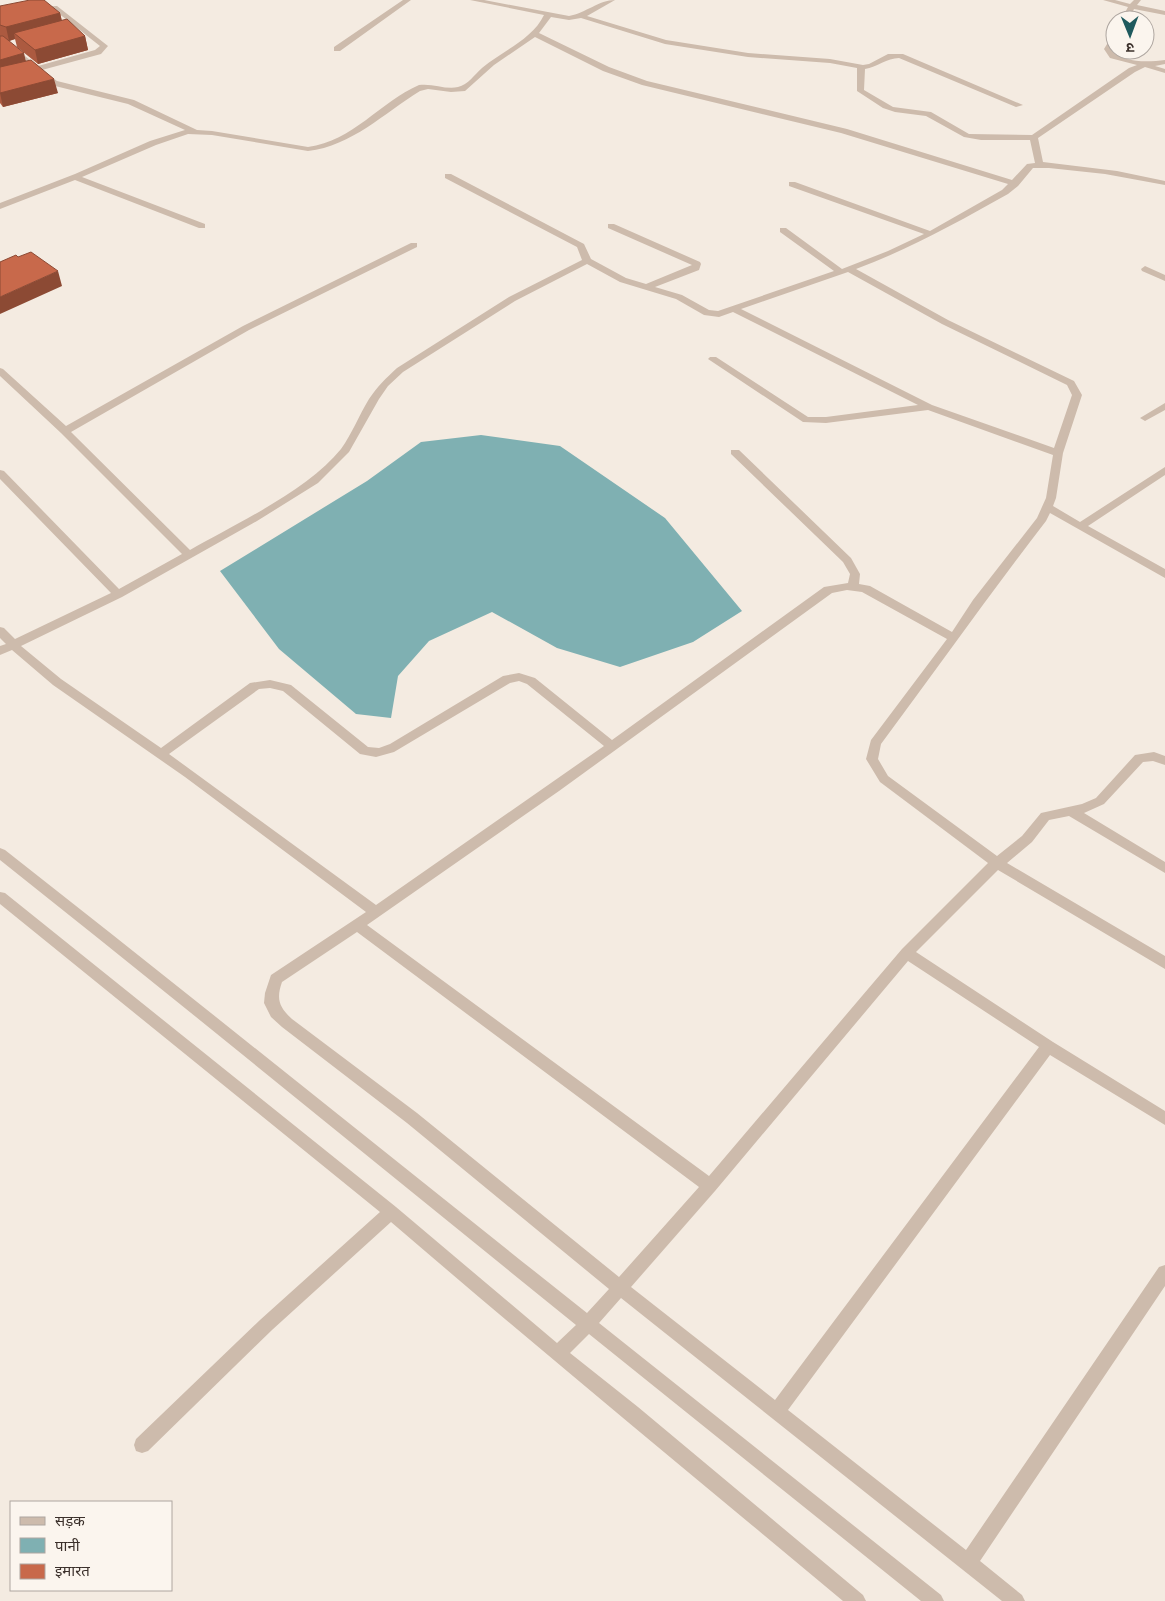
<svg xmlns="http://www.w3.org/2000/svg" width="1165" height="1601" viewBox="0 0 1165 1601" font-family="'PT Sans Narrow','Noto Sans Devanagari',sans-serif">
  <rect width="100%" height="100%" fill="#f4ebe1"/>
  <!-- water -->
  <path fill="#7fb0b2" d="M 481,435 L 560,446 L 665,518 L 742,611 L 693,642 L 620,667 L 557,648 L 492,612 L 429,641 L 398,676 L 391,718 L 356,714 L 279,649 L 220,571 L 367,481 L 421,442 Z"/>
  <g fill="none" stroke-linecap="round" stroke-linejoin="round">
    <!-- minor -->
    <path fill="#cdbbac" fill-rule="evenodd" d="M 403,0 L 411,0 L 340,51 L 334,51 L 334,47 Z
      M 470,0 L 484,0 L 569,16 C 586,13 599,0 615,0 L 587,16 L 666,40 L 748,53 L 830,59 L 863,65 L 869,64 L 888,54 L 903,54 L 1023,105 L 1016,107 L 899,58 C 887,58 877,67 865,69 L 864,90 L 893,107 L 931,112 L 969,134 L 1032,135 L 1129,68 L 1137,65 L 1110,58 L 1104,49 L 1112,36 L 1115,36 L 1115,44 L 1112,49 C 1123,64 1149,62 1165,60 L 1165,64 L 1155,66 L 1165,69 L 1165,73 L 1145,67 L 1135,72 L 1038,138 L 1043,162 L 1117,171 L 1165,181 L 1165,185 L 1105,174 L 1049,168 L 1033,168 L 1018,186 L 1008,194 C 958,222 910,249 856,269 L 948,320 L 1074,381 L 1082,395 L 1063,453 L 1056,498 L 1053,506 L 1080,522 L 1165,467 L 1165,475 L 1088,526 L 1165,569 L 1165,578 L 1050,513 L 1046,521 C 989,595 936,670 881,744 L 878,759 L 888,776 L 997,856 L 1022,836 L 1041,813 L 1082,804 L 1096,798 L 1135,755 L 1154,752 L 1165,756 L 1165,765 L 1153,761 L 1143,762 L 1104,804 L 1084,813 L 1165,862 L 1165,873 L 1069,816 L 1049,820 L 1032,842 L 1007,863 L 1165,956 L 1165,969 L 998,870 L 916,952 L 1053,1042 L 1165,1111 L 1165,1125 L 1050,1055 L 788,1410 L 966,1550 L 1159,1267 L 1165,1265 L 1165,1286 L 980,1561 L 1022,1595 L 1025,1601 L 1002,1601 L 621,1298 L 599,1323 L 941,1595 L 944,1601 L 921,1601 L 589,1334 L 570,1353 L 638,1407 L 863,1595 L 866,1601 L 843,1601 C 692,1475 540,1350 391,1222 L 272,1330 L 148,1451 L 142,1453 L 136,1451 L 134,1445 L 136,1439 L 260,1320 L 380,1212 L 0,904 L 0,892 L 5,893 L 396,1207 L 557,1343 L 576,1325 C 384,1170 193,1013 0,860 L 0,848 L 5,850 C 200,1003 393,1159 587,1313 L 609,1289 L 407,1123 L 282,1027 L 271,1017 L 264,1003 L 265,993 L 271,975 L 366,912 L 185,777 L 53,685 L 12,650 L 0,655 L 0,646 L 6,644 L 0,638 L 0,627 L 4,628 L 15,639 L 111,593 L 0,479 L 0,470 L 4,471 L 119,589 L 182,554 L 61,433 L 0,376 L 0,368 L 3,369 L 66,426 L 243,326 L 411,243 L 417,243 L 417,247 L 249,330 L 71,432 L 190,550 C 236,524 308,490 341,449 C 352,434 359,415 369,399 C 377,387 386,378 397,368 L 509,297 L 582,260 L 577,247 L 445,178 L 445,174 L 451,174 L 584,244 L 591,259 L 626,278 L 646,284 L 692,265 L 608,228 L 608,224 L 614,224 L 700,262 L 701,264 L 699,270 L 655,287 L 682,295 L 709,310 L 718,311 L 834,271 L 780,232 L 780,228 L 786,228 L 842,269 L 888,251 L 924,234 L 789,186 L 789,182 L 795,182 L 930,231 L 1002,190 L 1008,184 L 841,133 L 642,85 L 603,71 L 535,37 L 494,65 L 465,91 L 451,92 L 428,89 L 420,91 C 384,113 352,146 308,151 L 212,135 L 188,134 L 156,145 L 82,177 L 205,224 L 205,228 L 199,228 L 75,180 L 0,209 L 0,203 L 75,174 L 150,141 L 185,130 L 128,104 L 51,85 L 35,72 L 0,81 L 0,77 L 31,68 L 0,43 L 0,37 L 38,66 L 95,50 L 100,46 L 53,9 L 36,10 L 34,9 L 34,7 L 57,6 L 108,46 L 101,54 L 42,70 L 57,81 L 134,100 L 197,130 L 212,131 L 308,147 C 353,141 380,102 419,85 C 433,83 446,90 458,87 C 468,85 475,74 482,68 C 503,50 532,40 544,15 ZM 551,17 L 569,20 L 581,18 L 665,44 L 748,57 L 830,63 L 857,68 L 857,91 L 883,108 L 895,112 L 926,116 L 964,137 L 981,140 L 1030,140 L 1035,163 L 1027,164 L 1012,180 L 847,129 L 647,81 L 609,67 L 539,33 ZM 587,264 L 620,282 L 676,299 L 704,315 L 719,317 L 733,312 L 918,405 L 826,417 L 808,417 L 716,357 L 710,357 L 708,359 L 803,422 L 826,423 L 928,410 L 1053,455 L 1046,498 L 1037,518 L 973,600 L 952,632 L 870,586 L 859,584 L 860,574 L 851,558 L 739,450 L 731,450 L 731,454 L 843,562 L 850,574 L 848,583 L 824,587 L 612,740 L 535,678 L 519,673 L 503,676 L 390,744 L 379,748 L 368,747 L 291,685 L 270,680 L 250,683 L 161,748 L 61,679 L 21,646 L 122,597 L 257,521 L 318,483 L 349,452 L 379,399 L 388,386 L 403,372 L 515,301 ZM 848,272 L 942,324 L 1067,385 L 1072,395 L 1054,448 L 932,405 L 741,309 ZM 847,590 L 862,592 L 947,639 L 871,740 L 866,759 L 880,782 L 988,863 L 902,949 L 709,1176 L 367,925 L 559,791 L 832,593 ZM 519,681 L 527,684 L 604,746 L 376,905 L 169,754 L 259,689 L 270,688 L 283,691 L 360,754 L 376,757 L 394,752 L 510,683 ZM 357,932 L 699,1187 L 619,1277 L 417,1113 L 292,1019 C 279,1007 276,999 282,982 ZM 908,961 L 1039,1047 L 775,1400 L 631,1287 L 715,1191 Z
      M 1103,0 L 1115,0 L 1130,4 L 1134,0 L 1141,0 L 1137,5 L 1165,11 L 1165,15 L 1134,9 L 1129,20 L 1121,20 L 1128,7 Z
      M 1145,266 L 1165,275 L 1165,281 L 1142,271 L 1141,269 Z
      M 1165,403 L 1165,410 L 1145,421 L 1140,418 Z"/>
  </g>
  <!-- wall -->
  <path fill="#ac5a40" d="M 0,6 L 60,13 L 62,21 L 85,36 L 88,50 L 38,64 L 17,47 L 15,39 L 9,41 L 8,40 L 26,61 L 58,93 L 3,107 L 0,103 Z"/>
  <!-- shaded-wall -->
  <path fill="#8c4a34" d="M 60,13 L 63,27 L 14,33 L 15,39 L 9,41 L 6,27 Z
    M 85,36 L 88,50 L 38,64 L 35,50 Z
    M 24,53 L 27,67 L 0,75 L 0,60 Z
    M 54,79 L 58,93 L 3,107 L 0,93 Z
    M 58,271 L 62,286 L 0,314 L 0,297 Z"/>
  <!-- building -->
  <path fill="#c8694b" stroke="#8c4a34" d="M 30,0 L 44,0 L 60,13 L 6,27 L 0,25 L 0,6 Z
    M 67,19 L 85,36 L 35,50 L 14,33 Z
    M 0,36 L 3,36 L 24,53 L 0,60 Z
    M 31,60 L 54,79 L 0,93 L 0,67 Z
    M 31,252 L 58,271 L 0,297 L 0,262 L 16,255 L 18,257 Z"/>
  <!-- legend -->
  <rect x="10" y="1501" width="162" height="90" fill="#fbf5ee" stroke="#aea6a0"/>
  <rect x="20" y="1517" width="25" height="8" fill="#cdbbac" stroke="#aea6a0"/>
  <text x="55" y="1526" font-size="15" fill="#3b302b">सड़क</text>
  <rect x="20" y="1538" width="25" height="15" fill="#7fb0b2" stroke="#aea6a0"/>
  <text x="55" y="1551" font-size="15" fill="#3b302b">पानी</text>
  <rect x="20" y="1564" width="25" height="15" fill="#c8694b" stroke="#aea6a0"/>
  <text x="55" y="1576" font-size="15" fill="#3b302b">इमारत</text>
  <!-- north arrow -->
  <g transform="translate(1130 35) rotate(179)"><circle r="24" fill="#fbf5ee" stroke="#aea6a0"/>
  <path d="M0-4L9 19L0 12L-9 19Z" fill="#1f5a5e"/>
  <text y="-8" font-size="14" font-weight="bold" text-anchor="middle" fill="#3b302b">उ</text>
  </g>
</svg>
